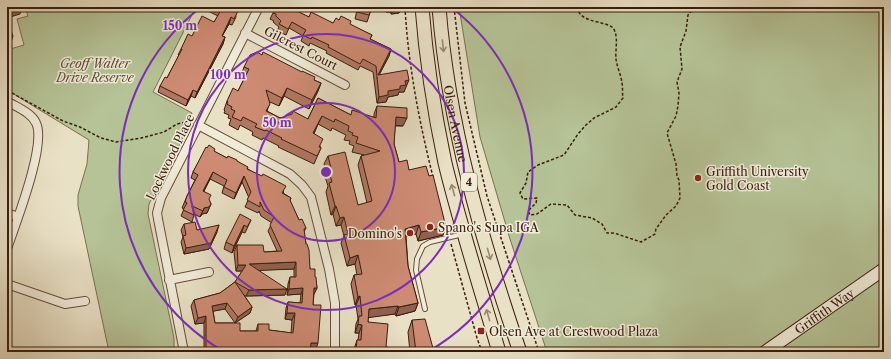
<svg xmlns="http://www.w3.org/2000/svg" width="891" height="359" viewBox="0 0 891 359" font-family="'Libre Caslon Text',serif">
  <rect width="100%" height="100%" fill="#e9e1c6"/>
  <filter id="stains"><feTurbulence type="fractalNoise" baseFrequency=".005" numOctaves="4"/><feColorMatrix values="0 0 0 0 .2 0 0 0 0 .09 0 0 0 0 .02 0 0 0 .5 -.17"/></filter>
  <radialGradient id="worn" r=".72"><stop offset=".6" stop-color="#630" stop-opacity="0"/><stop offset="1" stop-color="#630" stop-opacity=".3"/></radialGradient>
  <!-- green -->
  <path fill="#b5c396" stroke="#787052" d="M 25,7 L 196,7 L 153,92 L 192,113 L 186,132 L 149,204 L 148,214 L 174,338 L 174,352 L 109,352 L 78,206 L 78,195 L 87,164 L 89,140 L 7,90 L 7,50 L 24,45 L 17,19 L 28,16 Z
    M 459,7 L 884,7 L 884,352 L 547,352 L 510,239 L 480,137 Z"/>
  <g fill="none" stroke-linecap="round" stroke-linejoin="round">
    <!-- lane casing -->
    <g stroke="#664d3b" stroke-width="6">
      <path id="lane" d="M 425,309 L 416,270 L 417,259 L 423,246 L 430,242 L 463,234"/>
    </g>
    <!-- street casing -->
    <g stroke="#664d3b" stroke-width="10">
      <path id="street" d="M 245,33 L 345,85
        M 7,101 C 16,107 31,112 36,123 C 47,144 15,225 7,249
        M 198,125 L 290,174 L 302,185 L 311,197 L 329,269 L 335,303 L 335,352
        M 7,213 L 18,217
        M 169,280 L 209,272
        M 7,284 L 65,304 L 85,301
        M 184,352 L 158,219 L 157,213 L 161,198 L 259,7"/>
    </g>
    <!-- secondary casing -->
    <g stroke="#3a1c0d" stroke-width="14">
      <g id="secondary">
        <path id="s1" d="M 765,352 L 884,269"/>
      </g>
    </g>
    <!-- primary casing -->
    <g stroke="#3a1c0d" stroke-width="15">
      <g id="primary">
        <path d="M 422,7 C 426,59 434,111 445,163 C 460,225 481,290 499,352"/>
        <path id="s2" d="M 439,7 C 448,124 482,241 520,352"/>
      </g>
    </g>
    <!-- path -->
    <path stroke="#3a1c0d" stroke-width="1.5" stroke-dasharray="3 2" stroke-linecap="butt" d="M 405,7 C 408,64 419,121 433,177
      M 454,7 L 465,103 L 487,196 L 539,352
      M 489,7 L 492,9 L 509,7
      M 577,7 C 580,24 605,20 613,28 C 619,36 615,50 616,59 C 617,67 621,75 622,83 C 623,88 622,93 623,98 L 616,107 L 594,118 L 586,125 L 578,134 L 564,155 L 538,165 L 528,172 L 526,183 L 520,193 L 523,199 L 537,198 L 536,203 L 528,211 L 530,215 L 537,214 L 551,204 L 567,205 L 575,215 L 592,218 L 602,224 L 607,233 L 614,233 L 641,242 L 655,234 L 656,229 L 666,215 L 676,206 L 680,198 L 679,180 L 677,176 L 676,164 L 667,133 L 676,116 L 678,106 L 679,93 L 677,82 L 682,69 L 680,47 L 686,31 L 688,15 L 695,7
      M 12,93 L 63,121 L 80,127 L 101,138 L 116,142 L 141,138 L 164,132 L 177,124 L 186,122 L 191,123
      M 451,244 L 477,338 L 482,352"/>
    <!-- lane -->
    <use href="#lane" stroke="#f1ecda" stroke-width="4"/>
    <!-- street -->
    <use href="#street" stroke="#f1ecda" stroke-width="8"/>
    <!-- secondary -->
    <use href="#secondary" stroke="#f1ecda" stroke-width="12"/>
    <!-- primary -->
    <use href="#primary" stroke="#e9e1c6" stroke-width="13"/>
  </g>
  <!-- wall -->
  <path fill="#b07863" stroke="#3a1c0d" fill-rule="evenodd" d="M 205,7 L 237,7 L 235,10 L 236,17 L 232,25 L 229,24 L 222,36 L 225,37 L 223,44 L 195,98 L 191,96 L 186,106 L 158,92 L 160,86 L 167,78 L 179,55 L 178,55 L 181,49 L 192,36 L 214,22 L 218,16 L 204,9 Z
    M 294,7 L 293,10 L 309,17 L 333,23 L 350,25 L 372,35 L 370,39 L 391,49 L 389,56 L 379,75 L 406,87 L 405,87 L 404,92 L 399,92 L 398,95 L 388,97 L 386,102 L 377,103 L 373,72 L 360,66 L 358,70 L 326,53 L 327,51 L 310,43 L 309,46 L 301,41 L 303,36 L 289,28 L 286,35 L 277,31 L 279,27 L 273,22 L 274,21 L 270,19 L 273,13 Z
    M 344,7 L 372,7 L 367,22 L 355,19 L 357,10 Z
    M 386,7 L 402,7 L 399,13 L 391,14 L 391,12 L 386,12 Z
    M 244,67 L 314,80 L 321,83 L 318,91 L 309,109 L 284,96 L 279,106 L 270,102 L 267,111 L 280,118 L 308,119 L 318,98 L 351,115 L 374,117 L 374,114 L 377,106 L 403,126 L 395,126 L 394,144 L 399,162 L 409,170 L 429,176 L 446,227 L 443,235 L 418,241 L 416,234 L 406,236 L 408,266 L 418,303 L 415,311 L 396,316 L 395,314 L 368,317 L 368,322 L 386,347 L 388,352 L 354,352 L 354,349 L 357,340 L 358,340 L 359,333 L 355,333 L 356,324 L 358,319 L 356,305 L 355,305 L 351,284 L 354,275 L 357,275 L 355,264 L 347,266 L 341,243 L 344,236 L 341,225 L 336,226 L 333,214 L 331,215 L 326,192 L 328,186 L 325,177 L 327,173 L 324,164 L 328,156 L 358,205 L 367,203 L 358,165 L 361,156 L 364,155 L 352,152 L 354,146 L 349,144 L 350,141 L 344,140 L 346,135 L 332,128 L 331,131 L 318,124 L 314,134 L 321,148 L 317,157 L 314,164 L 278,147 L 279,146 L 263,138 L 262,140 L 252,135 L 253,132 L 240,125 L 238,130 L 229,125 L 231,119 L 228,118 L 229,115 L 224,113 L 225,111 L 224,110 L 227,101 L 238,91 L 245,77 L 241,75 Z
    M 207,148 L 227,158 L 237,162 L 248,169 L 284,192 L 283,193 L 291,198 L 290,201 L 299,220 L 306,228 L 304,232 L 306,244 L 310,269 L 315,277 L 317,288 L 314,294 L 313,305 L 316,349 L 310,349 L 310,352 L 204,352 L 204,323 L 195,324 L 191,306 L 194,300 L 220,293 L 235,282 L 242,271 L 236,271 L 234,252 L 237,245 L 264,252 L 277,251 L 268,231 L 272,223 L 261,216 L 259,211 L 258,213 L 245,207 L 249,198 L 242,182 L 234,199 L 222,193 L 224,186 L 210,179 L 204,191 L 211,204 L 207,213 L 202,214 L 200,217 L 194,214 L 194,215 L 192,222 L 181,216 L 184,209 L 182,208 L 187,196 L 195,180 L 191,178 L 193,172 ZM 294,269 L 294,277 L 290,277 L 288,284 L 287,295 L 301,294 L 300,303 L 288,302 L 286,308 L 285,319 L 292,320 L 291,333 L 269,330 L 258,324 L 256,331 L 240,331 L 235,323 L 250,313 L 252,307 L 244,295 L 246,296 L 285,295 L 258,270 ZM 225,309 L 235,323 L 215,323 L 213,311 Z
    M 251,220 L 245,233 L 242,232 L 232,253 L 224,249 L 226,242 Z
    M 184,224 L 197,230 L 217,232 L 209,249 L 184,254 L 181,242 L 183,237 L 181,230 Z
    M 412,320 L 434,352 L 410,352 L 408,332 Z"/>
  <!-- shaded-wall -->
  <path fill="#906150" stroke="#3a1c0d" d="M 22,7 L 20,14 L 7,18 L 7,12 Z
    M 388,7 L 393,7 L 391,12 L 386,12 Z
    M 402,7 L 399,13 L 391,14 L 394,8 Z
    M 231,17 L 229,24 L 219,42 L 222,36 Z
    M 13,36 L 11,42 L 7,43 L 7,38 Z
    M 225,37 L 223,44 L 195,98 L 197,92 Z
    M 391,49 L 389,56 L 377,79 L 378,75 Z
    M 409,80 L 404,92 L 399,92 L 398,95 L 388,97 L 386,102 L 377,103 L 379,97 L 388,91 L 405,81 Z
    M 321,83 L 318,91 L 309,109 L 312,100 Z
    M 287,88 L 284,96 L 279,106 L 282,98 Z
    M 193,90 L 191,96 L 186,106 L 188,100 Z
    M 322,116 L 318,124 L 310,142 L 313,133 Z
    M 396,117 L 407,118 L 403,126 L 393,125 Z
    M 213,172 L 210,179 L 201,197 L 203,191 Z
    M 244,176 L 242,182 L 234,199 L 236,193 Z
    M 211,204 L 207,213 L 202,214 L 200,217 L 204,208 Z
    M 335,206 L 336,206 L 333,214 L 331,215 Z
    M 344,217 L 341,225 L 336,226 L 340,218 Z
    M 219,225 L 217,232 L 209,249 L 184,254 L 186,248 Z
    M 244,225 L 242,232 L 232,253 L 234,246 Z
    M 419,225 L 416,234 L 402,237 L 405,229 Z
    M 446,227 L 443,235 L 418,241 L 421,232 Z
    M 358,255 L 355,264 L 347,266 L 350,258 Z
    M 296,262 L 294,269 L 247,271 L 249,264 Z
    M 238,265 L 246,265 L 244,271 L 236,271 Z
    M 303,288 L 301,294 L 287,295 L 289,289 Z
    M 314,288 L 317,288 L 314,294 L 312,294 Z
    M 287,289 L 285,295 L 246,296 L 249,290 Z
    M 360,296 L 356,305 L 355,305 L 358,297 Z
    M 227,303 L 225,309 L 209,312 L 212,306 Z
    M 418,303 L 415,311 L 396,316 L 399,307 Z
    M 398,306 L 395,314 L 366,318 L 369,309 Z
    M 252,307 L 250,313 L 235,323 L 238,317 Z
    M 287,313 L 295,313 L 292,320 L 285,319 Z
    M 206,316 L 204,323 L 195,324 L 198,318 Z
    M 358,324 L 362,325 L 359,333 L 355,333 Z
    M 311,343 L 318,343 L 316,349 L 309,349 Z
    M 356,349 L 364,349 L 363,352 L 355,352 Z
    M 269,350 L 288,350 L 287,352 L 268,352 Z"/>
  <!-- building -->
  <path fill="#cd8b73" stroke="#3a1c0d" d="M 7,7 L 22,7 L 7,12 L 11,24 L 9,25 L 13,36 L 7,38 Z
    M 215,7 L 236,7 L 235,10 L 238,11 L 234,19 L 231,17 L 222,36 L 225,37 L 197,92 L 193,90 L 188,100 L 160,86 L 165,77 L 167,78 L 182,49 L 181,49 L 188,34 L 192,36 L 202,16 L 214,22 L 221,10 Z
    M 276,7 L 294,7 L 293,9 L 309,17 L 311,12 L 333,23 L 336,18 L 339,20 L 341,16 L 351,21 L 350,24 L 372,35 L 370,39 L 391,49 L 378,75 L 407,70 L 409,80 L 405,81 L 406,85 L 400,86 L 400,89 L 388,91 L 388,95 L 379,97 L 376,66 L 363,59 L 360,64 L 328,47 L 329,45 L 312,37 L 311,39 L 303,35 L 306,30 L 292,22 L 288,29 L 279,24 L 281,21 L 276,16 L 276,14 L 273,13 Z
    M 359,7 L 372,7 L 369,15 L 357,12 Z
    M 257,52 L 262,55 L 263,52 L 302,72 L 302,71 L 315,77 L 314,80 L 321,83 L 312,100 L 287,88 L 282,98 L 266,90 L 270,104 L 266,111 L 280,118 L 292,114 L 293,111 L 308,119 L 318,98 L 351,115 L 352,110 L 376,118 L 377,106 L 407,108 L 407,118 L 396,117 L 394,144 L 399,162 L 407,160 L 409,170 L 426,166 L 429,176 L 433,175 L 446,227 L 421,232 L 419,225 L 405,229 L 408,266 L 418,303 L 399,307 L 398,306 L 369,309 L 368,322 L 388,324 L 386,347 L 388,347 L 388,352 L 364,352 L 364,349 L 356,349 L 357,340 L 361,340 L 362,325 L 358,324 L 359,316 L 362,316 L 360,296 L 358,297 L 354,275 L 362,274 L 358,255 L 350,258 L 344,235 L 348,234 L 344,217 L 340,218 L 336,206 L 335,206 L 329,183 L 332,182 L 328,169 L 331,168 L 328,156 L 345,152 L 358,205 L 372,201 L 361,156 L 380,151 L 356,143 L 358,137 L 352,135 L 353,133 L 348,131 L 349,126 L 335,119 L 334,122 L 322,116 L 313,133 L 323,139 L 319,147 L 321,148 L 317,156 L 281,139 L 282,138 L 266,130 L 265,131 L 255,127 L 257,124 L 243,117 L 241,121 L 232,117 L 235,111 L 231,109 L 232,107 L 227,104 L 228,102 L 227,101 L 233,88 L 238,91 L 249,69 L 244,67 L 250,55 Z
    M 209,145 L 215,149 L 214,151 L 227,158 L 228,156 L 237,160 L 237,161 L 248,167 L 247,169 L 262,176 L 263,174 L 286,186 L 282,193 L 291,198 L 290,200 L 299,220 L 302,219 L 306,228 L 304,229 L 306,244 L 307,244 L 309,250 L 310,269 L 315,269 L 315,277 L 316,277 L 317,288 L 314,288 L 313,305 L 321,305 L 318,343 L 311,343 L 310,352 L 288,352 L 288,350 L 269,350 L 269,352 L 206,352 L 206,316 L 198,318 L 194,300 L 220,293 L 235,282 L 252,307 L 238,317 L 227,303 L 212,306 L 215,323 L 240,323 L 240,331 L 258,331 L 258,324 L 269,324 L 269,330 L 293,333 L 295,313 L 287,313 L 288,302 L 302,303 L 303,288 L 289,289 L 290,277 L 296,277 L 296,262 L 249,264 L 287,289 L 249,290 L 235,282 L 246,265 L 238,265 L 237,245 L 263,245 L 264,252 L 282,251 L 270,225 L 274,217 L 264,210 L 260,202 L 260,207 L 247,200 L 251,192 L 244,176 L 236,193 L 224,187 L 227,180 L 213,172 L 203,191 L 211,195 L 209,199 L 211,204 L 209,207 L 204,208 L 203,211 L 192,206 L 194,215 L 183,210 L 187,203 L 185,202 L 187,196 L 198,175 L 193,172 L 206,147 L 207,148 Z
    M 240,214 L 251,220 L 247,227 L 244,225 L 234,246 L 226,242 Z
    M 195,222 L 197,230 L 219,225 L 211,243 L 186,248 L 183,236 L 186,235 L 184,224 Z
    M 425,319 L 434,352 L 416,352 L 412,320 Z"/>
  <!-- one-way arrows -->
  <defs><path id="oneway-shaft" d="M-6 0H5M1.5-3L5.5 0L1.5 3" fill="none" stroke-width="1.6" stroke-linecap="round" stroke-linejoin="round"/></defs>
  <g stroke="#9a8873">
    <use href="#oneway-shaft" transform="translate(443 46) rotate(84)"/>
    <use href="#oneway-shaft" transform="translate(453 190) rotate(-105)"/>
    <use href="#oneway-shaft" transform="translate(489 254) rotate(74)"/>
    <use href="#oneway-shaft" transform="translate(488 315) rotate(-106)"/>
  </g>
  <!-- distance rings -->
  <g fill="none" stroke="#7b2cbf" stroke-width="2">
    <circle cx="326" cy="172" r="69"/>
    <circle cx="326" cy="172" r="138"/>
    <path d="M223 351A207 207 0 0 1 200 8M452 8A207 207 0 0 1 429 351"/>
  </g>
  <!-- markers -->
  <g fill="#8f2418" stroke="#f1ecda" stroke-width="1.5">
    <circle cx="698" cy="178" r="4"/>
    <circle cx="430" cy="227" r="4"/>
    <circle cx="410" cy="233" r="4"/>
    <rect x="477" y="327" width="8" height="8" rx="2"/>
  </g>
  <g text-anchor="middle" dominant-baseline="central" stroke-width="3" stroke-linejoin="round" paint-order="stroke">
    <!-- shield labels -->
    <rect fill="#f1ecda" stroke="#715a4a" stroke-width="1" x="461" y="173" width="16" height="18" rx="3"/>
    <g font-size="11" font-weight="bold" fill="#3a1c0d">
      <text x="469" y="182">4</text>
    </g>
    <!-- street labels -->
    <g font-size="12" fill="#3a1c0d" stroke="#f1ecda">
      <text transform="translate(301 48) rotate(27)">Gilcrest Court</text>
      <text stroke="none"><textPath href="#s2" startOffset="118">Olsen Avenue</textPath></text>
      <text transform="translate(170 157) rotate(-64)">Lockwood Place</text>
      <text stroke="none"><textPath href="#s1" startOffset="72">Griffith Way</textPath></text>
    </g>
    <!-- park labels -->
    <g font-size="12" font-style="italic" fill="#5f4e36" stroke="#f1ecda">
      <text x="95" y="63">Geoff Walter<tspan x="95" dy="14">Drive Reserve</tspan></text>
    </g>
    <!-- poi labels -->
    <g font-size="12" fill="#3a1c0d" stroke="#f1ecda" text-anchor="start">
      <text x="706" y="171">Griffith University<tspan x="706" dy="14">Gold Coast</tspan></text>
      <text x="438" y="227">Spano's Supa IGA</text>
      <text x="402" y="233" text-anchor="end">Domino's</text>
      <text x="489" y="331">Olsen Ave at Crestwood Plaza</text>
    </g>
  </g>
  <circle cx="326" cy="172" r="6" fill="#7b2cbf" stroke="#f1ecda" stroke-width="2"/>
  <g font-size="12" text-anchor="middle" font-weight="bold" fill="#7b2cbf" stroke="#f1ecda" stroke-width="3" stroke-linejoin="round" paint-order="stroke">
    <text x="180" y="30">150 m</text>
    <text x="228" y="79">100 m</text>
    <text x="277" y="127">50 m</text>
  </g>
  <!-- margin -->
  <rect width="891" height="359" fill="none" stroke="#e9e1c6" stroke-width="24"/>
  <rect x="8" y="8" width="875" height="343" fill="none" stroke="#3a1c0d" stroke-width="2"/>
  <rect x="12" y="12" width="867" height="335" fill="none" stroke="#3a1c0d"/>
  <rect width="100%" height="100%" filter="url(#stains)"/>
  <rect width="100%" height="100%" fill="url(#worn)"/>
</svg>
